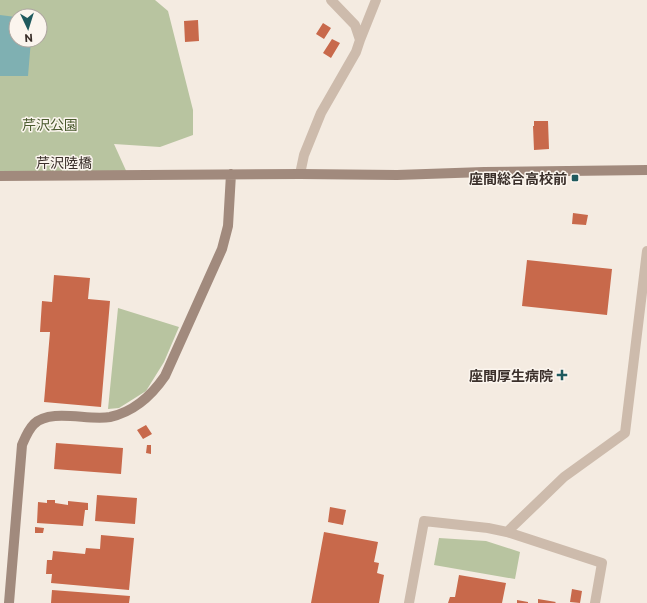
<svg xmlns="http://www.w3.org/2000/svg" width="647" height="603" viewBox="0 0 647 603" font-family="Commissioner,'Noto Sans JP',sans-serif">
  <rect width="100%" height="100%" fill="#f4ebe1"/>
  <!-- green -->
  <path fill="#b8c4a0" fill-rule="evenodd" d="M 0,0 L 155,0 L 168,11 L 193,110 L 193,135 L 160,147 L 114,144 L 128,175 L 0,176 ZM 16,16 L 40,16 L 40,40 L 16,40 Z
    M 118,308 L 179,327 L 164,362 L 146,391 L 119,408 L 108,409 Z
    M 439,538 L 486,541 L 520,552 L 515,579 L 434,565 Z"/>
  <!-- water -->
  <path fill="#7fb0b2" d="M 0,15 L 16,17 L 16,40 L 31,40 L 28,76 L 0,76 Z"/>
  <!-- building -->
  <path fill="#c8694b" d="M 198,20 L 199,41 L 185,42 L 184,21 Z
    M 323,23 L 331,28 L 324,39 L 316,34 Z
    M 332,39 L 340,43 L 331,58 L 323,53 Z
    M 534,121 L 548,121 L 549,149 L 534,150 L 533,126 L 534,126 Z
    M 573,213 L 588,215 L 586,225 L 572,224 Z
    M 527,260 L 612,269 L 607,315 L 522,306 Z
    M 54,275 L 90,278 L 88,299 L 110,301 L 101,407 L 44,402 L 50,332 L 40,332 L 42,301 L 52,302 Z
    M 146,425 L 152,434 L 143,439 L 137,430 Z
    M 56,443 L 123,448 L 121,474 L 54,469 Z
    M 147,445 L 151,445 L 151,454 L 146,453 Z
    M 97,495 L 137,498 L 135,524 L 95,521 Z
    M 47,500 L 55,500 L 55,503 L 68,505 L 68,501 L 88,503 L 88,510 L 85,510 L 83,526 L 37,523 L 38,502 L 47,503 Z
    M 330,507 L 346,510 L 343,525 L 328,522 Z
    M 35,527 L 44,528 L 43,533 L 35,533 Z
    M 324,532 L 378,542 L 374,562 L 379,563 L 377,573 L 384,575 L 379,603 L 311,603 Z
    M 101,535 L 134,538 L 129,590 L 51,583 L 52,574 L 46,574 L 47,560 L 52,560 L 53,551 L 85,554 L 86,548 L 100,549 Z
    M 459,575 L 506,583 L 502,603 L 448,603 L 450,597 L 455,597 Z
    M 572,589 L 582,591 L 580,603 L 570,602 Z
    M 52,590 L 130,596 L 129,603 L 51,603 Z
    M 538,599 L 556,602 L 555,603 L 538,603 Z
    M 517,600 L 528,602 L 528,603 L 517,603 Z"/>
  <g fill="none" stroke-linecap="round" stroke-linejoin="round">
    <!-- street -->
    <path stroke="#cdbbac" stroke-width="10" d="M 360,40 L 376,0
      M 300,174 L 304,155 L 321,113 L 356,52 L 360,40 L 355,25 L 331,0
      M 507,532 L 564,477 L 625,433 L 647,251
      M 409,603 L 424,521 L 488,528 L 507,532 L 602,563 L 595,603"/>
    <!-- secondary -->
    <path stroke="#a18a7d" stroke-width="10" d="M 0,176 L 300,174 L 397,175 L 484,172 L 647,170
      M 9,603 L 22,445 C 25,438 28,430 34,424 C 51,408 88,421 110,417 C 133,412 152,395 165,376 L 222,249 L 228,226 L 231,174"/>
  </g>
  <!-- markers -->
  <g fill="#1f5a5e" stroke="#fbf5ee" stroke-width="1.5">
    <rect x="571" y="174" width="8" height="8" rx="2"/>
    <path d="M560 369h4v4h4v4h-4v4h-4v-4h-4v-4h4z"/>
  </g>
  <g text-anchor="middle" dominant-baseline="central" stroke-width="3" stroke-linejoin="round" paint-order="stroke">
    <!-- park labels -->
    <g font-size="14" fill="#4a5a2e" stroke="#fbf5ee">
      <text x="50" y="124">芹沢公園</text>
    </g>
    <!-- street labels -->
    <g font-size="14" fill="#3b302b" stroke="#fbf5ee">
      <text x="64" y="162">芹沢陸橋</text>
    </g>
    <!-- poi labels -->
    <g font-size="14" font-weight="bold" fill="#3b302b" stroke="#fbf5ee" text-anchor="end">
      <text x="567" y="178">座間総合高校前</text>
      <text x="553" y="375">座間厚生病院</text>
    </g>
  </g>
  <!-- north arrow -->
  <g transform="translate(28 28) rotate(176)"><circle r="19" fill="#fbf5ee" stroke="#aea6a0"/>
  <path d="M0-3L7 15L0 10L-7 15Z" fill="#1f5a5e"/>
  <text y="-6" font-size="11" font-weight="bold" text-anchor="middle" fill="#3b302b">N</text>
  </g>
</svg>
